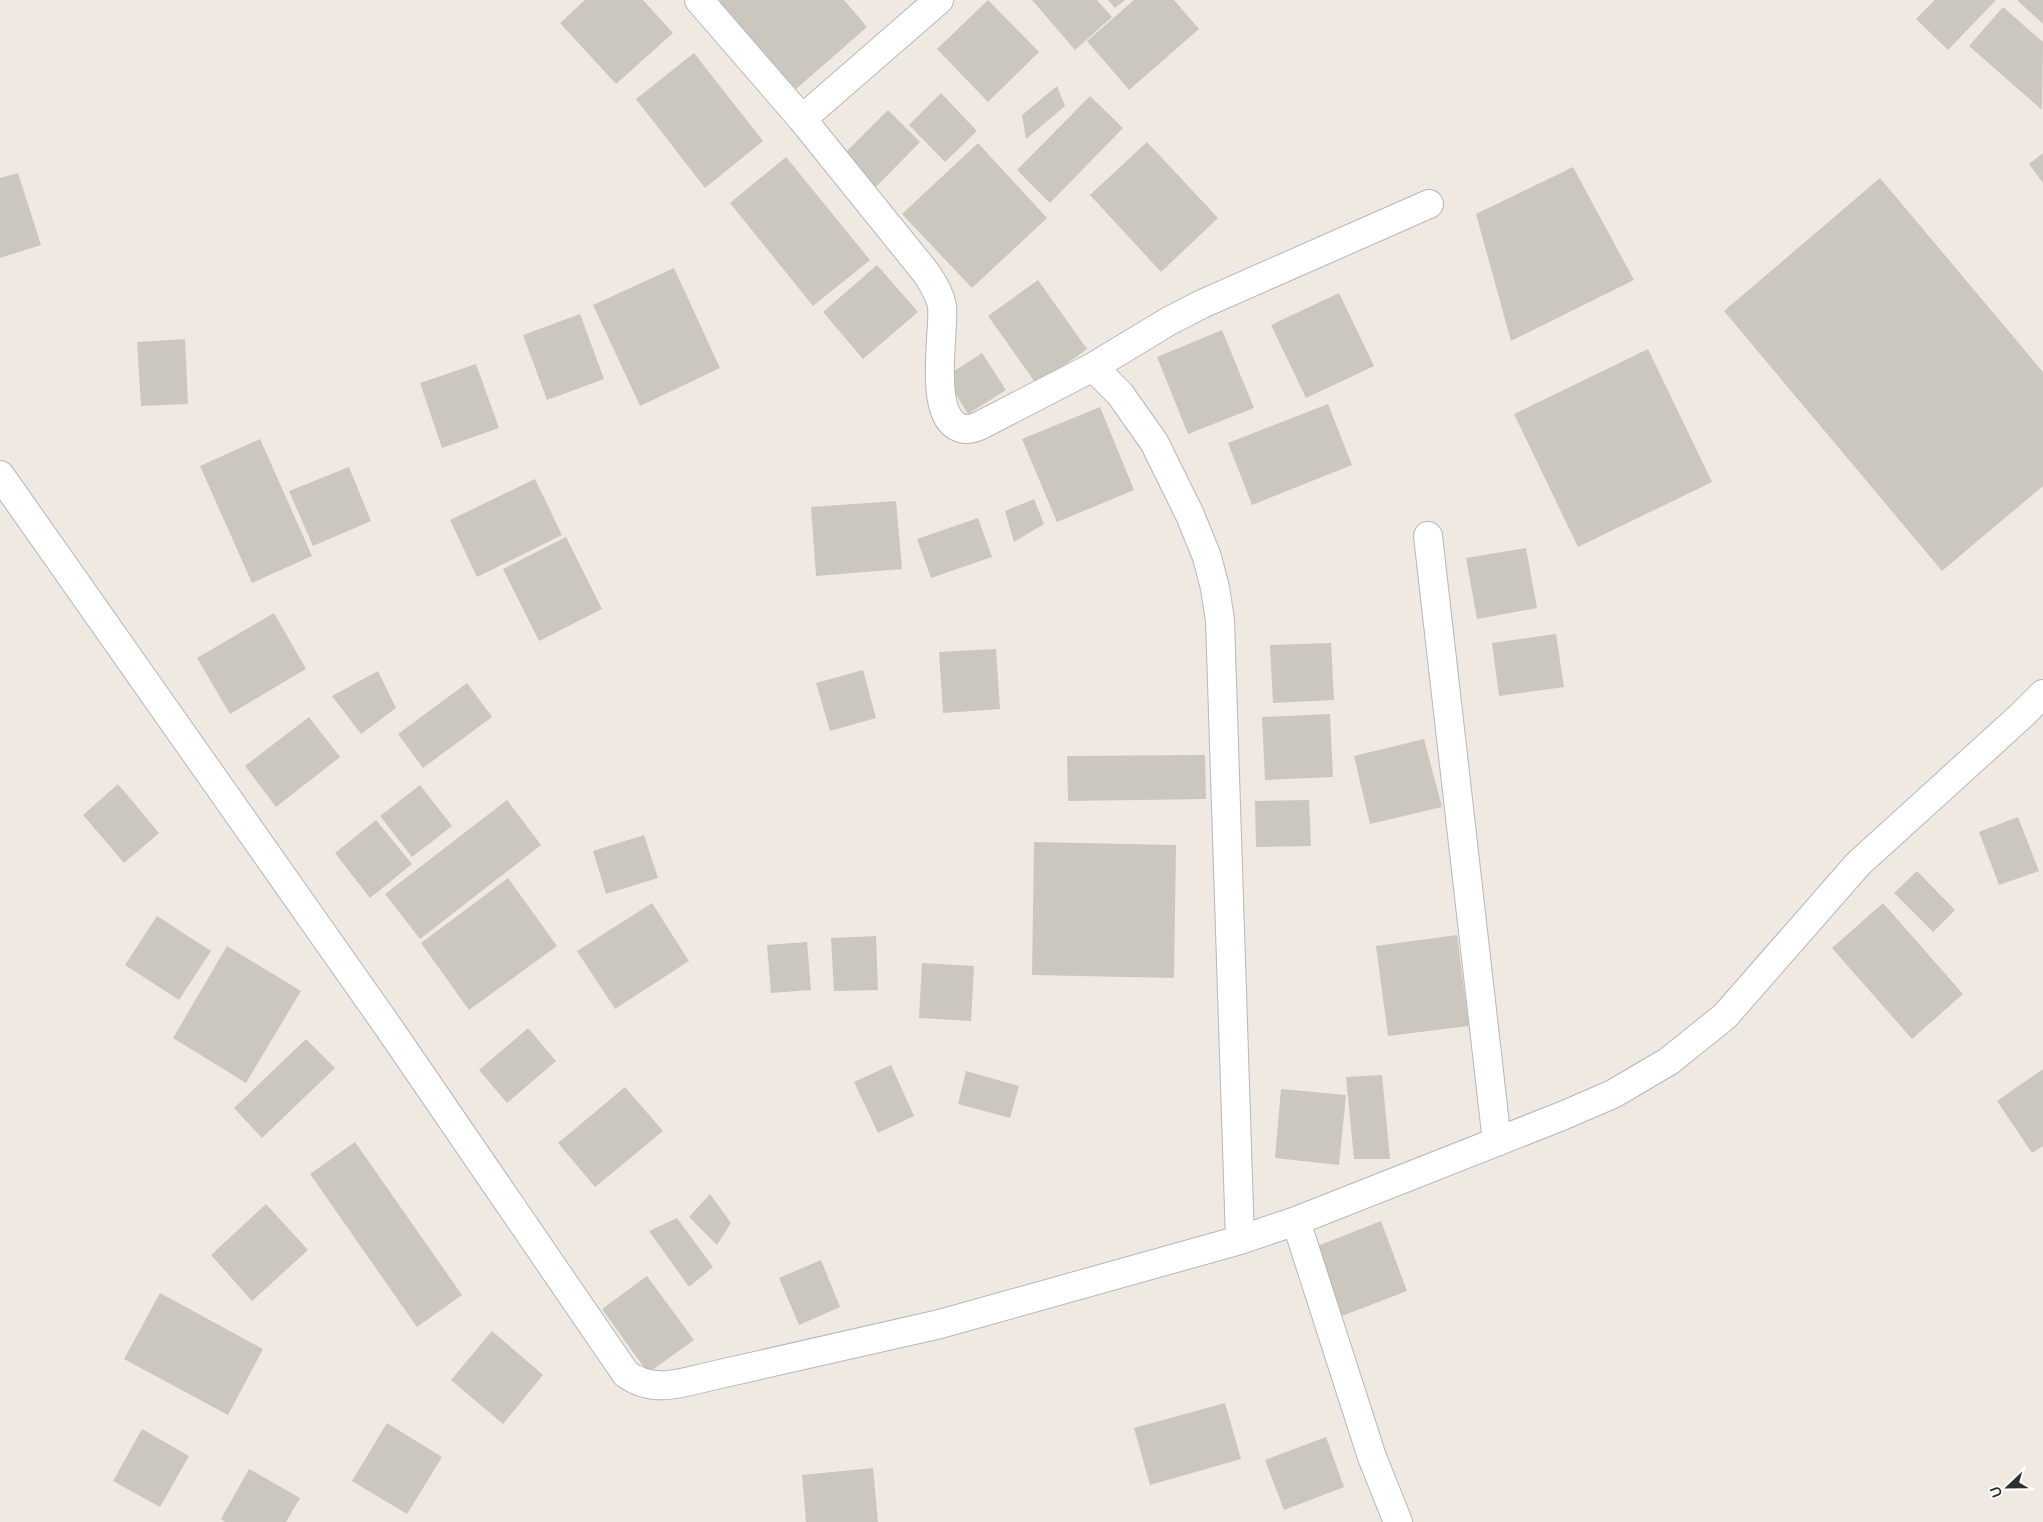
<svg xmlns="http://www.w3.org/2000/svg" width="2043" height="1522" viewBox="0 0 2043 1522" font-family="'Varela Round',sans-serif">
  <rect width="100%" height="100%" fill="#efe9e1"/>
  <!-- building -->
  <path fill="#cbc7bf" d="M 585,0 L 643,0 L 673,33 L 616,84 L 560,23 Z
    M 721,0 L 844,0 L 867,27 L 796,89 L 719,1 Z
    M 988,0 L 1039,52 L 988,102 L 937,49 Z
    M 1032,0 L 1097,0 L 1112,17 L 1075,50 Z
    M 1108,0 L 1125,0 L 1115,8 Z
    M 1134,0 L 1174,0 L 1199,29 L 1129,90 L 1087,41 Z
    M 1935,0 L 1996,0 L 1948,50 L 1916,19 Z
    M 2017,0 L 2043,0 L 2043,24 Z
    M 2003,7 L 2043,42 L 2042,110 L 1969,46 Z
    M 694,53 L 763,141 L 705,188 L 636,99 Z
    M 1057,86 L 1065,106 L 1026,139 L 1022,115 Z
    M 941,93 L 977,131 L 945,162 L 909,125 Z
    M 1090,96 L 1123,128 L 1050,203 L 1017,170 Z
    M 888,110 L 920,142 L 874,189 L 841,157 Z
    M 1147,142 L 1218,218 L 1161,272 L 1090,195 Z
    M 978,143 L 1047,218 L 972,288 L 902,214 Z
    M 2043,153 L 2043,183 L 2029,164 Z
    M 786,157 L 870,260 L 813,306 L 730,203 Z
    M 1573,167 L 1634,280 L 1511,341 L 1476,214 Z
    M 18,173 L 41,245 L 0,258 L 0,178 Z
    M 1880,178 L 2043,372 L 2043,486 L 1942,571 L 1724,311 Z
    M 877,265 L 918,312 L 863,359 L 823,312 Z
    M 674,268 L 720,368 L 640,406 L 593,305 Z
    M 1038,280 L 1087,349 L 1037,385 L 988,316 Z
    M 1339,293 L 1374,366 L 1306,398 L 1271,325 Z
    M 580,314 L 604,379 L 547,400 L 523,335 Z
    M 1222,330 L 1254,408 L 1188,434 L 1157,357 Z
    M 185,339 L 188,404 L 141,406 L 137,342 Z
    M 1648,349 L 1712,482 L 1578,547 L 1514,414 Z
    M 982,353 L 1006,390 L 968,414 L 945,377 Z
    M 476,364 L 499,428 L 442,448 L 420,383 Z
    M 1328,404 L 1352,465 L 1252,505 L 1228,443 Z
    M 1100,407 L 1134,490 L 1057,522 L 1022,439 Z
    M 260,439 L 312,556 L 252,583 L 200,466 Z
    M 349,467 L 371,521 L 313,546 L 289,491 Z
    M 535,479 L 562,535 L 477,577 L 450,520 Z
    M 1034,499 L 1044,524 L 1014,542 L 1005,511 Z
    M 896,501 L 902,569 L 816,576 L 811,507 Z
    M 978,518 L 992,557 L 931,578 L 917,539 Z
    M 566,537 L 602,609 L 539,641 L 503,569 Z
    M 1526,548 L 1537,608 L 1477,619 L 1466,558 Z
    M 274,613 L 306,669 L 230,714 L 197,658 Z
    M 1556,634 L 1564,687 L 1499,696 L 1492,643 Z
    M 1331,643 L 1334,700 L 1273,703 L 1270,645 Z
    M 996,649 L 1000,709 L 943,713 L 939,652 Z
    M 863,670 L 876,718 L 830,731 L 816,683 Z
    M 378,671 L 396,708 L 361,734 L 332,696 Z
    M 467,683 L 492,717 L 423,768 L 398,734 Z
    M 1330,714 L 1333,777 L 1265,780 L 1262,717 Z
    M 309,717 L 340,757 L 276,807 L 245,766 Z
    M 1424,739 L 1442,807 L 1370,824 L 1354,756 Z
    M 1205,755 L 1206,799 L 1068,801 L 1067,756 Z
    M 118,784 L 159,833 L 124,863 L 83,815 Z
    M 420,785 L 452,826 L 412,857 L 380,816 Z
    M 507,800 L 541,845 L 420,939 L 385,894 Z
    M 1309,800 L 1311,846 L 1256,847 L 1255,801 Z
    M 2018,817 L 2039,871 L 1999,885 L 1979,832 Z
    M 376,820 L 412,864 L 370,898 L 335,853 Z
    M 644,835 L 658,878 L 606,894 L 593,851 Z
    M 1034,842 L 1176,845 L 1174,978 L 1032,975 Z
    M 1917,871 L 1955,910 L 1933,932 L 1894,893 Z
    M 508,878 L 557,946 L 469,1010 L 421,943 Z
    M 652,903 L 689,961 L 615,1009 L 577,951 Z
    M 1883,903 L 1963,994 L 1912,1039 L 1832,948 Z
    M 157,916 L 211,951 L 179,1000 L 125,965 Z
    M 1457,935 L 1469,1026 L 1388,1036 L 1376,946 Z
    M 876,936 L 878,990 L 834,991 L 831,938 Z
    M 807,942 L 811,990 L 771,993 L 767,945 Z
    M 227,946 L 301,991 L 246,1083 L 173,1038 Z
    M 922,963 L 974,966 L 971,1021 L 919,1018 Z
    M 528,1028 L 556,1061 L 507,1103 L 479,1070 Z
    M 306,1039 L 335,1068 L 262,1138 L 234,1108 Z
    M 891,1065 L 914,1116 L 878,1133 L 854,1082 Z
    M 2043,1069 L 2043,1146 L 2032,1153 L 1997,1101 Z
    M 966,1071 L 1019,1086 L 1010,1118 L 958,1104 Z
    M 1382,1075 L 1390,1159 L 1354,1159 L 1346,1077 Z
    M 625,1087 L 663,1131 L 595,1187 L 558,1143 Z
    M 1281,1089 L 1346,1095 L 1339,1165 L 1275,1158 Z
    M 355,1142 L 462,1295 L 417,1327 L 310,1174 Z
    M 710,1194 L 731,1223 L 717,1245 L 689,1217 Z
    M 266,1204 L 308,1250 L 252,1301 L 211,1255 Z
    M 677,1218 L 713,1267 L 689,1287 L 649,1231 Z
    M 1381,1221 L 1407,1291 L 1339,1317 L 1312,1248 Z
    M 821,1260 L 840,1307 L 799,1325 L 779,1278 Z
    M 647,1276 L 694,1340 L 648,1373 L 602,1309 Z
    M 160,1293 L 263,1349 L 228,1415 L 124,1359 Z
    M 492,1331 L 543,1375 L 503,1424 L 451,1380 Z
    M 1225,1403 L 1241,1459 L 1150,1485 L 1134,1428 Z
    M 387,1423 L 442,1457 L 407,1514 L 352,1481 Z
    M 142,1429 L 189,1456 L 160,1507 L 113,1481 Z
    M 1326,1437 L 1344,1487 L 1284,1510 L 1265,1460 Z
    M 873,1468 L 878,1522 L 806,1522 L 802,1475 Z
    M 249,1469 L 300,1498 L 286,1522 L 225,1522 L 221,1519 Z"/>
  <g fill="none" stroke-linecap="round" stroke-linejoin="round">
    <!-- minor casing -->
    <g stroke="#b4b7c1" stroke-width="30">
      <path id="minor" d="M 699,0 L 802,119 L 927,274 C 933,284 940,294 942,306 C 945,333 925,425 966,429 C 971,429 977,427 981,425 L 1093,367 L 1169,321 L 1202,304 L 1429,204
        M 802,119 L 939,0
        M 1093,367 L 1120,394 L 1154,442 L 1190,515 L 1207,557 L 1215,588 L 1220,620 L 1240,1240
        M 0,475 L 389,1028 L 626,1374 C 653,1393 677,1384 707,1377 L 940,1324 L 1240,1240 L 1296,1221 L 1562,1116 L 1613,1094 L 1669,1061 L 1725,1016 L 1858,864 L 2022,715 L 2043,694
        M 1428,536 L 1497,1142
        M 1296,1221 L 1372,1457 L 1398,1522"/>
    </g>
    <!-- minor -->
    <use href="#minor" stroke="#fff" stroke-width="28"/>
  </g>
  <!-- north arrow -->
  <g transform="translate(2008 1487) rotate(248)" stroke="#ffffff" stroke-width="4" paint-order="stroke">
  <path d="M0-4L9 19L0 12L-9 19Z" fill="#2e2e2e"/>
  <text y="-8" font-size="14" font-weight="bold" text-anchor="middle" fill="#2e2e2e">U</text>
  </g>
</svg>
